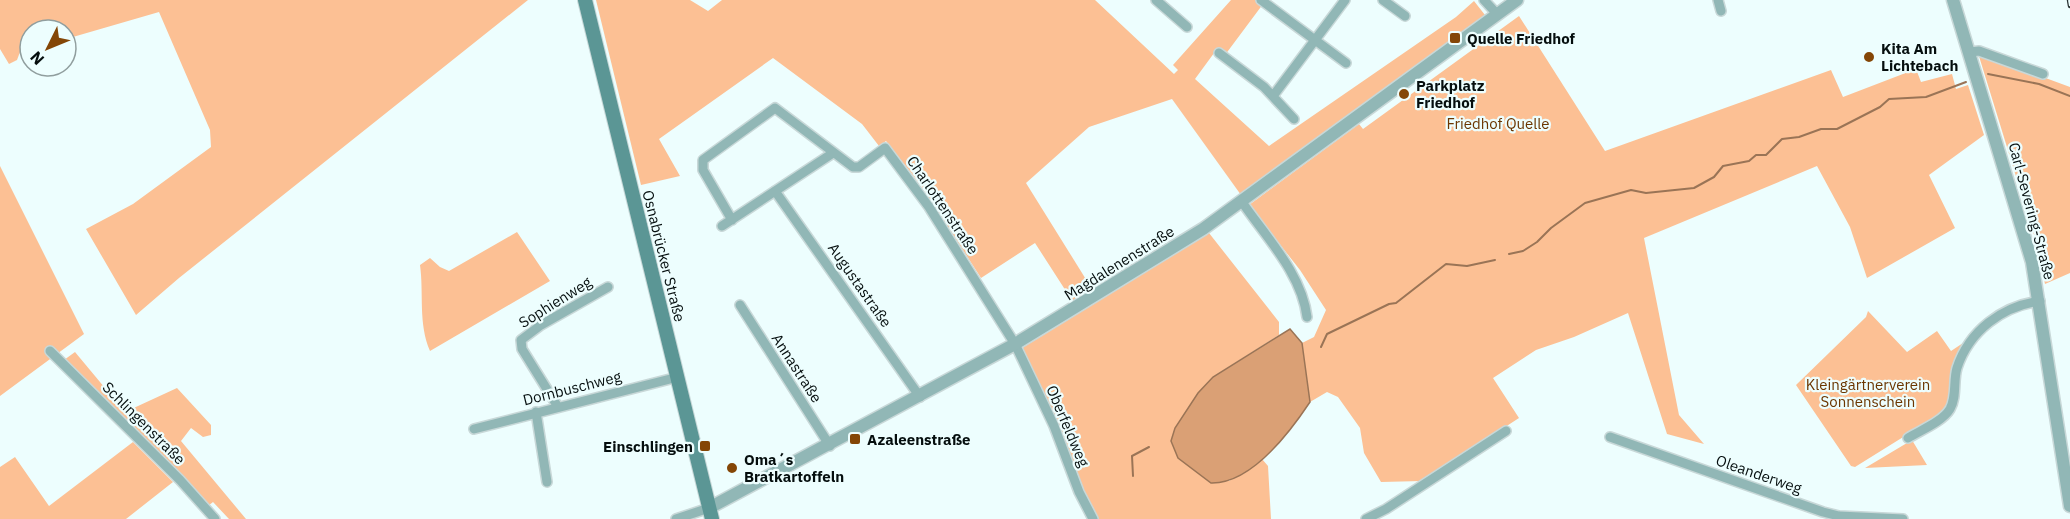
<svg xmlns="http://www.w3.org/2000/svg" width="2070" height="519" viewBox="0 0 2070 519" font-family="'IBM Plex Sans',sans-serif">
  <rect width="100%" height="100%" fill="#edfefe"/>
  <!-- green -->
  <path fill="#fcc094" d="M 0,0 L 528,0 L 179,278 L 136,315 L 86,229 L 133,204 L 211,147 L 210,130 L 159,12 L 66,39 L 66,30 L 30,30 L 30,49 L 20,52 L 17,60 L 9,64 L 0,49 Z
    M 596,0 L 690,0 L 708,11 L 722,0 L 1095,0 L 1174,74 L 1178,70 L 1173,65 L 1231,0 L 1266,0 L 1225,55 L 1217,49 L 1195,79 L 1269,146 L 1456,17 L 1474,1 L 1485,15 L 1241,195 L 1172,99 L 1089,127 L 1026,183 L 1092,289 L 1073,302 L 1035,243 L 981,278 L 923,188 L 886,141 L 879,146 L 862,124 L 773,58 L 659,139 L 680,176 L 641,185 Z
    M 1519,16 L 1605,151 L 1831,70 L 1843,97 L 1916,69 L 1921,82 L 1952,74 L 1956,89 L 1968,85 L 1984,135 L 1929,175 L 1955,228 L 1867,278 L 1850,227 L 1817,166 L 1644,238 L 1679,415 L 1704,444 L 1667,434 L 1628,313 L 1574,337 L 1536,350 L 1493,378 L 1519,418 L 1422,481 L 1381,482 L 1364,453 L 1360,428 L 1338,397 L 1327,392 L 1310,402 L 1302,343 L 1314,337 L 1326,310 L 1300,270 L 1249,205 L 1359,124 L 1363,129 Z
    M 1978,53 L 2070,87 L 2070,273 L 2045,284 L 2035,238 Z
    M 0,166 L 84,334 L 0,396 Z
    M 517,232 L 550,281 L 430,351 C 418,323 424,294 420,265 L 430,258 L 440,267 L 449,271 Z
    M 1209,233 L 1279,322 L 1279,335 L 1213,377 L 1191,403 L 1171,441 L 1178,458 L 1229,481 L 1262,459 L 1268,466 L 1271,519 L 1097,519 L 1091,512 L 1021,352 L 1022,348 Z
    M 1868,311 L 1907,352 L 1937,331 L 1951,351 L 1969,339 L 1945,411 L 1855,467 L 1851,466 L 1796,385 L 1866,317 Z
    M 75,352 L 125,412 L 177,388 L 211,425 L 211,435 L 203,437 L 191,428 L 181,441 L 246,519 L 229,519 L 213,502 L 208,506 L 64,360 Z
    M 1912,440 L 1927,465 L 1865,468 Z
    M 133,442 L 173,482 L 126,519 L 0,519 L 0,467 L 15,457 L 49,506 Z"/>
  <!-- water -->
  <path fill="#daa075" stroke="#9a7456" stroke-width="1.5" d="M 1290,329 L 1302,343 L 1310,402 C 1290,432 1251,484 1211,483 L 1178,458 L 1171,441 L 1175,428 L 1198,393 L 1213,377 Z"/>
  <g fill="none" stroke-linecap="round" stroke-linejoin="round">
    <!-- stream -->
    <path stroke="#9a7456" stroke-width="2" d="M 1988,74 L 2039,84 L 2070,96
      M 1509,254 L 1523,251 L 1537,242 L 1551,228 L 1585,203 L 1631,190 L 1646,193 L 1694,188 L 1714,177 L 1723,166 L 1749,161 L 1756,155 L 1766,155 L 1782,139 L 1799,137 L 1821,129 L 1837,129 L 1880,107 L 1889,99 L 1926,97 L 1966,82
      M 1321,347 L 1327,334 L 1389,304 L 1396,303 L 1446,264 L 1467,266 L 1495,260
      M 1133,476 L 1132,456 L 1149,447"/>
    <!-- minor casing -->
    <g stroke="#c8d8d8" stroke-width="12">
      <path id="minor" d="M 1156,0 L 1187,27
        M 1261,0 L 1346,63
        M 1383,0 L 1405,16
        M 1484,0 L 1497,14
        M 1718,0 L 1721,11
        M 1970,52 L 1979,51 L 2043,74
        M 1219,53 L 1264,87 L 1294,119
        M 1273,96 L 1345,0
        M 775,191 L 920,397
        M 1242,202 C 1266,237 1302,274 1307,317
        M 732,220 L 703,170 L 703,160 L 775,108 L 853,167 L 859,167 L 885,148 L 929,207 L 1015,344 L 1054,426 L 1079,492 L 1093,519
        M 722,226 L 833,153
        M 740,305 L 830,446
        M 50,351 L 180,480 L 215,519
        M 558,407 L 522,349 L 521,340 L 541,325 L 608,287
        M 536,412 L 547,482
        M 474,429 L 678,377
        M 1610,437 L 1823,512 L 1839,516 L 1903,519
        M 1908,438 C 1921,430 1942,422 1950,409 C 1957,397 1953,381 1957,368 C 1969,331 2002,306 2040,301
        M 676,519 L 709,508
        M 1366,519 L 1386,509 L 1506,431"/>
    </g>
    <!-- tertiary casing -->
    <g stroke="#c8d8d8" stroke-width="15">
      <path id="tertiary" d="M 1953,0 L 2032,262 L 2070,506
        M 709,508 L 1015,344 L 1203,229 L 1517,0"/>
    </g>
    <!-- secondary casing -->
    <g stroke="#c8d8d8" stroke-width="16">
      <path id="secondary" d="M 585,0 L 712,519"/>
    </g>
    <!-- minor -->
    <use href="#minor" stroke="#91b7b6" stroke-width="9"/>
    <!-- tertiary -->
    <use href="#tertiary" stroke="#91b7b6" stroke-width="12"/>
    <!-- secondary -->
    <use href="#secondary" stroke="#5b9695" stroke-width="14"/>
    <!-- rail casing -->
    <g stroke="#263030" stroke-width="4.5">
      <path id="rail" d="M 2069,0 L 2070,6"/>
    </g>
    <!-- rail -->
    <use href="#rail" stroke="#edfefe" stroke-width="2" stroke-dasharray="7" stroke-linecap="butt"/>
  </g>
  <!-- markers -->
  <g fill="#844606" stroke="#edfefe" stroke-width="2">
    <rect x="1449" y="32" width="12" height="12" rx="3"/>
    <circle cx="1869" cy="57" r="6"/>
    <circle cx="1404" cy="94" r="6"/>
    <rect x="849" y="433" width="12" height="12" rx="3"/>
    <rect x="699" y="440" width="12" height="12" rx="3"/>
    <circle cx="732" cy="468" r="6"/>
  </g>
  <g text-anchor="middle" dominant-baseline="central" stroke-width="4.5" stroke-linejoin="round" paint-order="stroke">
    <!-- poi labels -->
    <g font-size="15" font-weight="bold" fill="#050e0e" stroke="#edfefe" text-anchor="start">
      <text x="1467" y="38">Quelle Friedhof</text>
      <text x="1881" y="48">Kita Am<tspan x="1881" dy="17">Lichtebach</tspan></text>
      <text x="1416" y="85">Parkplatz<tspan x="1416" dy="17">Friedhof</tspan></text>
      <text x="867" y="439">Azaleenstraße</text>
      <text x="693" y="446" text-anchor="end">Einschlingen</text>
      <text x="744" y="459">Oma´s<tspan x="744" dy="17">Bratkartoffeln</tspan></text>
    </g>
    <!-- park labels -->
    <g font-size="15" fill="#6b3600" stroke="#edfefe">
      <text x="1498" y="123">Friedhof Quelle</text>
      <text x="1868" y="384">Kleingärtnerverein<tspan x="1868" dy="17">Sonnenschein</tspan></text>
    </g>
    <!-- street labels -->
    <g font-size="15" fill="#050e0e" stroke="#edfefe">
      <text transform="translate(943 205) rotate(56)">Charlottenstraße</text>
      <text transform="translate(2032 211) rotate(75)">Carl-Severing-Straße</text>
      <text transform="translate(664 256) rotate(76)">Osnabrücker Straße</text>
      <text transform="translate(1119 263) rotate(-32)">Magdalenenstraße</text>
      <text transform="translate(860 285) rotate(55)">Augustastraße</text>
      <text transform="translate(555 302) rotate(-32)">Sophienweg</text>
      <text transform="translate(797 368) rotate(57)">Annastraße</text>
      <text transform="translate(572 388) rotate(-14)">Dornbuschweg</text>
      <text transform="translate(144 423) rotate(45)">Schlingenstraße</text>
      <text transform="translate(1068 426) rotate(67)">Oberfeldweg</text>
      <text transform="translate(1759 474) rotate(19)">Oleanderweg</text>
    </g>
  </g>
  <!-- north arrow -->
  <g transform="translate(48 48) rotate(227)"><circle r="28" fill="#edfefe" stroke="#909e9e" stroke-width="1.5"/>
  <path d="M0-4.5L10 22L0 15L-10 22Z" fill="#844606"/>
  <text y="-9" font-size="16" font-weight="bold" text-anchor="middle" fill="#050e0e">N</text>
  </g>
</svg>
